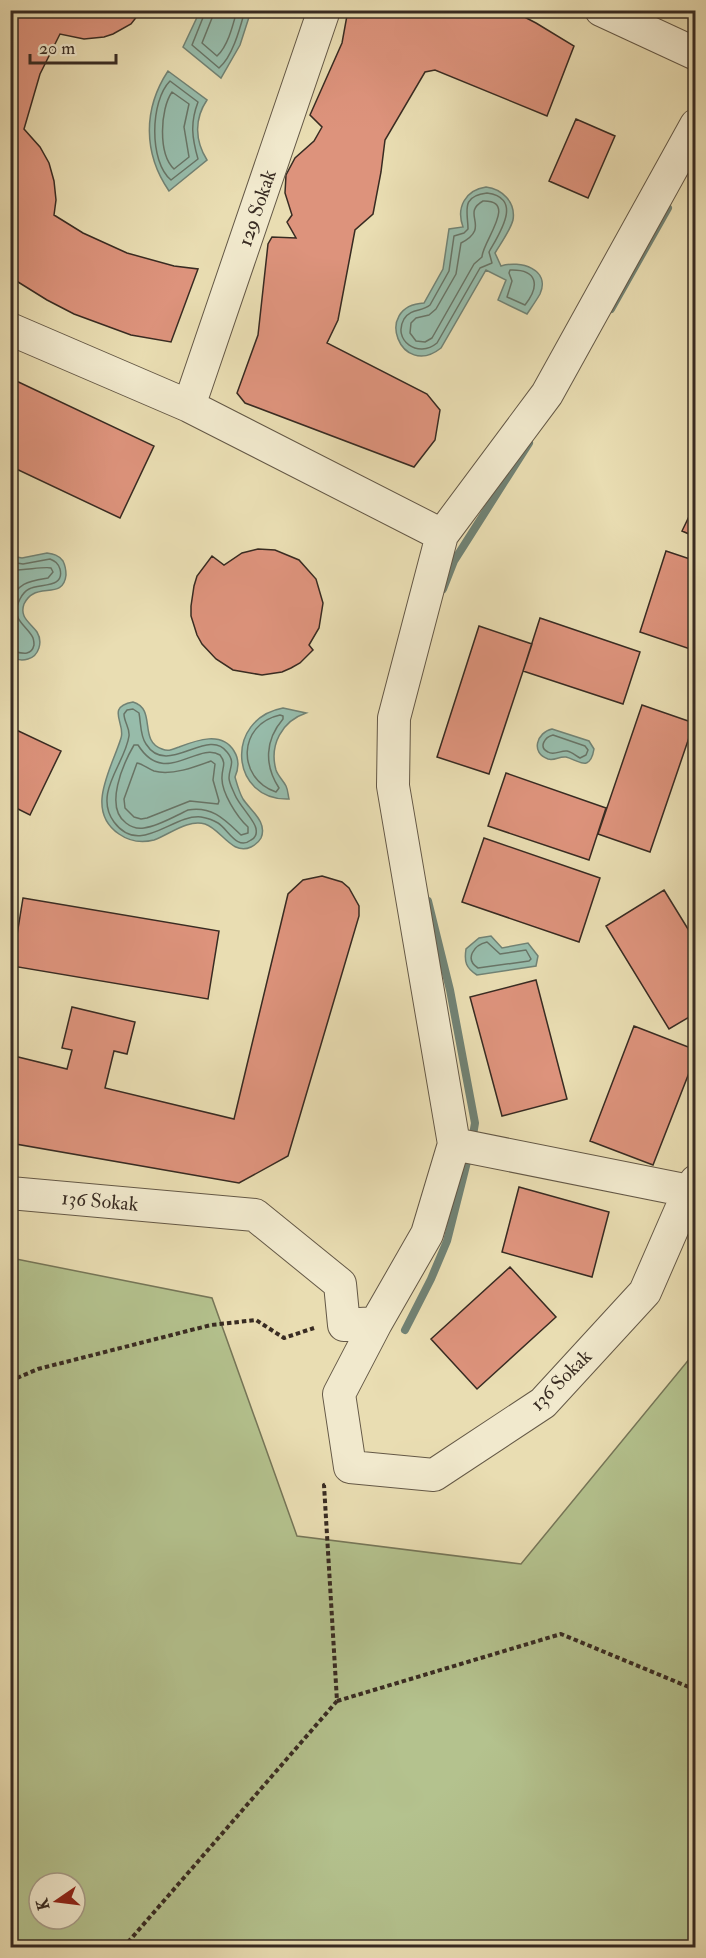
<svg xmlns="http://www.w3.org/2000/svg" width="706" height="1958" viewBox="0 0 706 1958" font-family="'IM FELL Double Pica',serif">
  <rect width="100%" height="100%" fill="#e9ddb2"/>
  <filter id="stains"><feTurbulence type="fractalNoise" baseFrequency=".00333" numOctaves="4"/><feColorMatrix values="0 0 0 0 .2 0 0 0 0 .09 0 0 0 0 .02 0 0 0 .5 -.17"/></filter>
  <radialGradient id="worn" r=".72"><stop offset=".6" stop-color="#630" stop-opacity="0"/><stop offset="1" stop-color="#630" stop-opacity=".3"/></radialGradient>
  <!-- green -->
  <path fill="#b4c28e" stroke="#767658" stroke-width="1.5" fill-rule="evenodd" d="M 11,1258 L 212,1298 L 297,1536 L 521,1564 L 695,1352 L 695,1947 L 11,1947 ZM 39,1883 L 75,1883 L 75,1919 L 39,1919 Z"/>
  <!-- water -->
  <path fill="#97bcab" stroke="#718274" stroke-width="1.5" d="M 200,11 L 251,11 L 240,45 L 221,78 L 183,47 Z
    M 168,71 L 207,100 C 194,119 195,141 207,160 L 169,191 C 143,153 143,109 168,71 Z
    M 486,187 C 502,189 516,202 513,220 C 510,231 501,243 495,253 L 501,266 C 520,260 551,269 540,294 C 536,301 531,308 527,314 L 498,300 L 506,280 L 486,270 L 441,348 C 401,380 372,306 424,303 L 443,269 L 449,229 L 463,227 C 456,208 465,190 486,187 Z
    M 47,553 C 53,554 59,555 63,561 C 65,565 66,570 66,575 C 64,596 45,587 33,594 C 29,596 26,600 24,604 C 19,618 31,623 37,632 C 43,642 39,656 28,659 C 21,661 16,660 11,656 L 11,556 L 22,558 Z
    M 133,702 C 157,709 138,741 162,749 C 169,752 173,749 179,747 C 197,740 222,731 234,751 C 239,759 239,768 235,777 C 237,784 239,792 243,799 C 250,810 268,822 261,838 C 259,842 255,845 251,847 C 232,856 221,829 205,824 C 188,819 170,834 154,840 C 142,843 129,841 119,834 C 84,810 112,768 121,738 C 126,724 105,707 133,702 Z
    M 283,708 L 306,713 C 282,721 269,745 276,770 C 278,776 283,780 286,786 C 288,790 288,795 289,799 C 230,801 224,719 283,708 Z
    M 552,729 L 589,741 L 594,749 C 590,773 578,760 566,757 C 559,756 555,761 548,759 C 530,753 537,732 552,729 Z
    M 491,936 L 502,948 L 528,943 L 538,956 L 536,966 L 477,975 C 466,968 464,962 466,949 L 479,938 Z"/>
  <g fill="none" stroke-linecap="round" stroke-linejoin="round">
    <!-- shore -->
    <path stroke="#687466" stroke-width="1.5" d="M 206,10 L 192,45 L 219,68 C 233,56 240,28 245,10
      M 213,10 L 212,18 L 202,43 L 217,56 C 228,46 233,25 237,10
      M 170,81 L 198,102 C 190,123 192,138 198,159 L 171,180 C 149,162 150,101 170,81 Z
      M 172,92 L 189,104 L 184,127 L 189,157 L 174,169 C 158,154 160,109 172,92 Z
      M 487,193 C 524,198 499,234 489,252 L 492,263 L 480,268 L 437,343 C 418,359 392,340 404,319 C 411,308 422,312 430,305 L 449,271 L 454,236 L 464,233 L 468,229 C 468,212 460,196 487,193 Z
      M 483,201 C 519,200 482,242 482,257 L 474,264 L 432,338 L 425,342 L 416,341 L 410,333 L 411,323 L 416,318 L 429,315 L 436,309 L 456,274 L 461,243 C 492,227 460,214 483,201 Z
      M 510,270 C 538,269 540,286 525,305 L 507,297 L 512,281 L 509,273 Z
      M 10,562 L 23,564 L 50,559 C 55,561 58,563 60,569 C 65,589 39,583 29,589 C 25,591 22,595 20,599 C 10,619 24,623 32,636 C 34,639 34,642 34,645 C 31,658 19,652 10,651
      M 10,570 C 22,571 45,566 51,568 L 53,572 L 48,578 C 30,581 17,582 10,603
      M 133,709 L 139,713 C 141,723 140,736 146,744 C 167,778 208,726 227,752 C 236,763 229,767 229,778 C 229,783 233,790 235,795 C 239,805 256,822 256,829 C 257,834 255,838 251,840 C 237,851 228,829 218,823 C 213,820 207,818 201,817 C 172,814 140,857 114,822 C 93,793 125,764 129,736 C 130,728 124,722 124,714 L 127,710 Z
      M 280,715 L 283,716 L 283,719 C 265,740 264,765 279,788 L 276,792 C 236,778 238,724 280,715 Z
      M 553,735 L 585,746 L 588,750 L 586,755 L 580,758 C 576,756 572,752 567,751 C 561,750 554,756 548,752 C 538,747 545,737 553,735 Z
      M 134,745 L 138,745 C 165,788 197,741 220,755 C 227,764 222,767 222,777 C 221,792 237,817 248,827 L 248,833 L 241,835 C 225,820 213,806 188,810 C 175,816 159,826 144,828 C 138,829 131,827 126,823 C 104,807 123,764 134,745 Z
      M 211,761 L 215,764 L 213,780 L 219,801 L 218,804 L 190,801 L 147,818 L 141,819 L 134,817 L 125,808 L 124,799 L 137,763 C 143,764 148,769 154,771 C 171,776 195,767 211,761 Z
      M 487,942 L 500,954 L 526,950 L 531,959 L 529,961 L 478,968 C 464,959 474,945 487,942 Z"/>
    <!-- stream -->
    <path stroke="#718274" stroke-width="8" d="M 611,309 L 668,208
      M 443,589 L 454,561 L 529,443
      M 428,901 L 450,990 L 475,1123 L 472,1141
      M 405,1330 L 431,1279 L 447,1241 L 469,1154"/>
  </g>
  <!-- building -->
  <path fill="#dd937c" stroke="#382b22" stroke-width="1.5" d="M 10,10 L 142,10 L 131,24 L 113,34 L 104,37 L 84,39 L 60,34 L 40,74 L 24,129 L 40,147 L 49,163 L 54,181 L 56,200 L 54,215 L 83,233 L 127,253 L 174,266 L 198,269 L 171,342 L 131,335 L 74,314 L 47,300 L 10,277 Z
    M 348,10 L 511,10 L 536,23 L 574,46 L 547,116 L 435,70 L 425,72 L 385,140 L 381,172 L 373,214 L 355,230 L 338,320 L 327,343 L 427,394 L 440,410 L 435,440 L 414,467 L 245,403 L 237,393 L 258,335 L 268,244 L 272,237 L 296,238 L 287,222 L 292,215 L 285,193 L 286,175 L 295,158 L 314,141 L 322,127 L 310,115 L 342,43 Z
    M 576,119 L 615,136 L 588,198 L 549,181 Z
    M 10,378 L 154,446 L 120,518 L 10,466 Z
    M 696,502 L 696,537 L 682,531 Z
    M 258,549 L 275,550 L 299,560 L 316,579 L 323,603 L 319,628 L 309,645 L 313,650 L 300,663 L 291,668 L 282,672 L 262,675 L 233,670 L 216,659 L 202,644 L 197,635 L 191,616 L 191,606 L 194,586 L 197,576 L 212,556 L 224,565 L 242,553 Z
    M 666,551 L 696,561 L 696,651 L 640,632 Z
    M 540,618 L 640,652 L 623,704 L 523,671 Z
    M 479,626 L 532,644 L 489,774 L 437,757 Z
    M 642,705 L 694,723 L 650,852 L 598,834 Z
    M 10,727 L 61,751 L 30,815 L 10,805 Z
    M 506,773 L 606,808 L 589,860 L 488,826 Z
    M 484,838 L 600,878 L 579,942 L 462,902 Z
    M 322,876 L 342,882 L 349,888 L 359,906 L 359,916 L 288,1156 L 239,1183 L 10,1143 L 10,1055 L 67,1069 L 72,1050 L 62,1048 L 72,1007 L 135,1022 L 127,1054 L 114,1051 L 105,1088 L 234,1119 L 288,894 L 303,880 Z
    M 664,890 L 696,942 L 696,1013 L 669,1029 L 606,926 Z
    M 23,898 L 219,931 L 208,999 L 12,966 Z
    M 536,980 L 567,1099 L 502,1116 L 470,997 Z
    M 634,1026 L 696,1050 L 696,1055 L 653,1165 L 590,1141 Z
    M 519,1187 L 609,1212 L 592,1277 L 502,1252 Z
    M 510,1267 L 556,1317 L 477,1389 L 431,1339 Z"/>
  <g fill="none" stroke-linecap="round" stroke-linejoin="round">
    <!-- minor casing -->
    <g stroke="#645846" stroke-width="34">
      <path id="minor" d="M 601,10 L 696,54
        M 696,125 L 547,394 L 442,535 L 394,718 L 393,786 L 454,1144 L 427,1234 L 376,1323 L 339,1394 L 350,1467 L 434,1475 L 543,1403 L 645,1292 L 689,1191 L 696,1181
        M 10,329 L 189,406 L 442,535
        M 189,406 L 324,10
        M 454,1144 L 689,1191
        M 10,1193 L 255,1215 L 340,1284 L 344,1325 L 376,1323"/>
    </g>
    <!-- path -->
    <path stroke="#382b22" stroke-width="4" stroke-dasharray="4.5 3" stroke-linecap="butt" d="M 10,1381 L 38,1369 L 211,1325 L 256,1320 L 284,1338 L 314,1328
      M 337,1701 L 561,1634 L 696,1690
      M 123,1948 L 337,1701 L 324,1485 L 326,1484"/>
    <!-- minor -->
    <use href="#minor" stroke="#f1e9cd" stroke-width="32"/>
  </g>
  <g text-anchor="middle" dominant-baseline="central" stroke-width="4.5" stroke-linejoin="round" paint-order="stroke">
    <!-- street labels -->
    <g font-size="20" fill="#382b22" stroke="#f1e9cd">
      <text transform="translate(257 208) rotate(-71)">129 Sokak</text>
      <text transform="translate(100 1201) rotate(5)">136 Sokak</text>
      <text transform="translate(561 1380) rotate(-45)">136 Sokak</text>
    </g>
  </g>
  <!-- margin -->
  <rect width="706" height="1958" fill="none" stroke="#e9ddb2" stroke-width="36"/>
  <rect x="12" y="12" width="682" height="1934" fill="none" stroke="#382b22" stroke-width="3"/>
  <rect x="18" y="18" width="670" height="1922" fill="none" stroke="#382b22" stroke-width="1.5"/>
  <!-- north arrow -->
  <g transform="translate(57 1901) rotate(256)"><circle r="28" fill="#f1e9cd" stroke="#a79d89" stroke-width="1.5"/>
  <path d="M0-4.5L10 22L0 15L-10 22Z" fill="#8f2418"/>
  <text y="-9" font-size="16" font-weight="bold" text-anchor="middle" fill="#382b22">K</text>
  </g>
  <!-- scale -->
  <path d="M30 54v9h86v-9" fill="none" stroke="#382b22" stroke-width="3"/>
  <text x="39" y="54" font-size="18" fill="#382b22" stroke="#f1e9cd" stroke-width="4.5" paint-order="stroke">20 m</text>
  <rect width="100%" height="100%" filter="url(#stains)"/>
  <rect width="100%" height="100%" fill="url(#worn)"/>
</svg>
